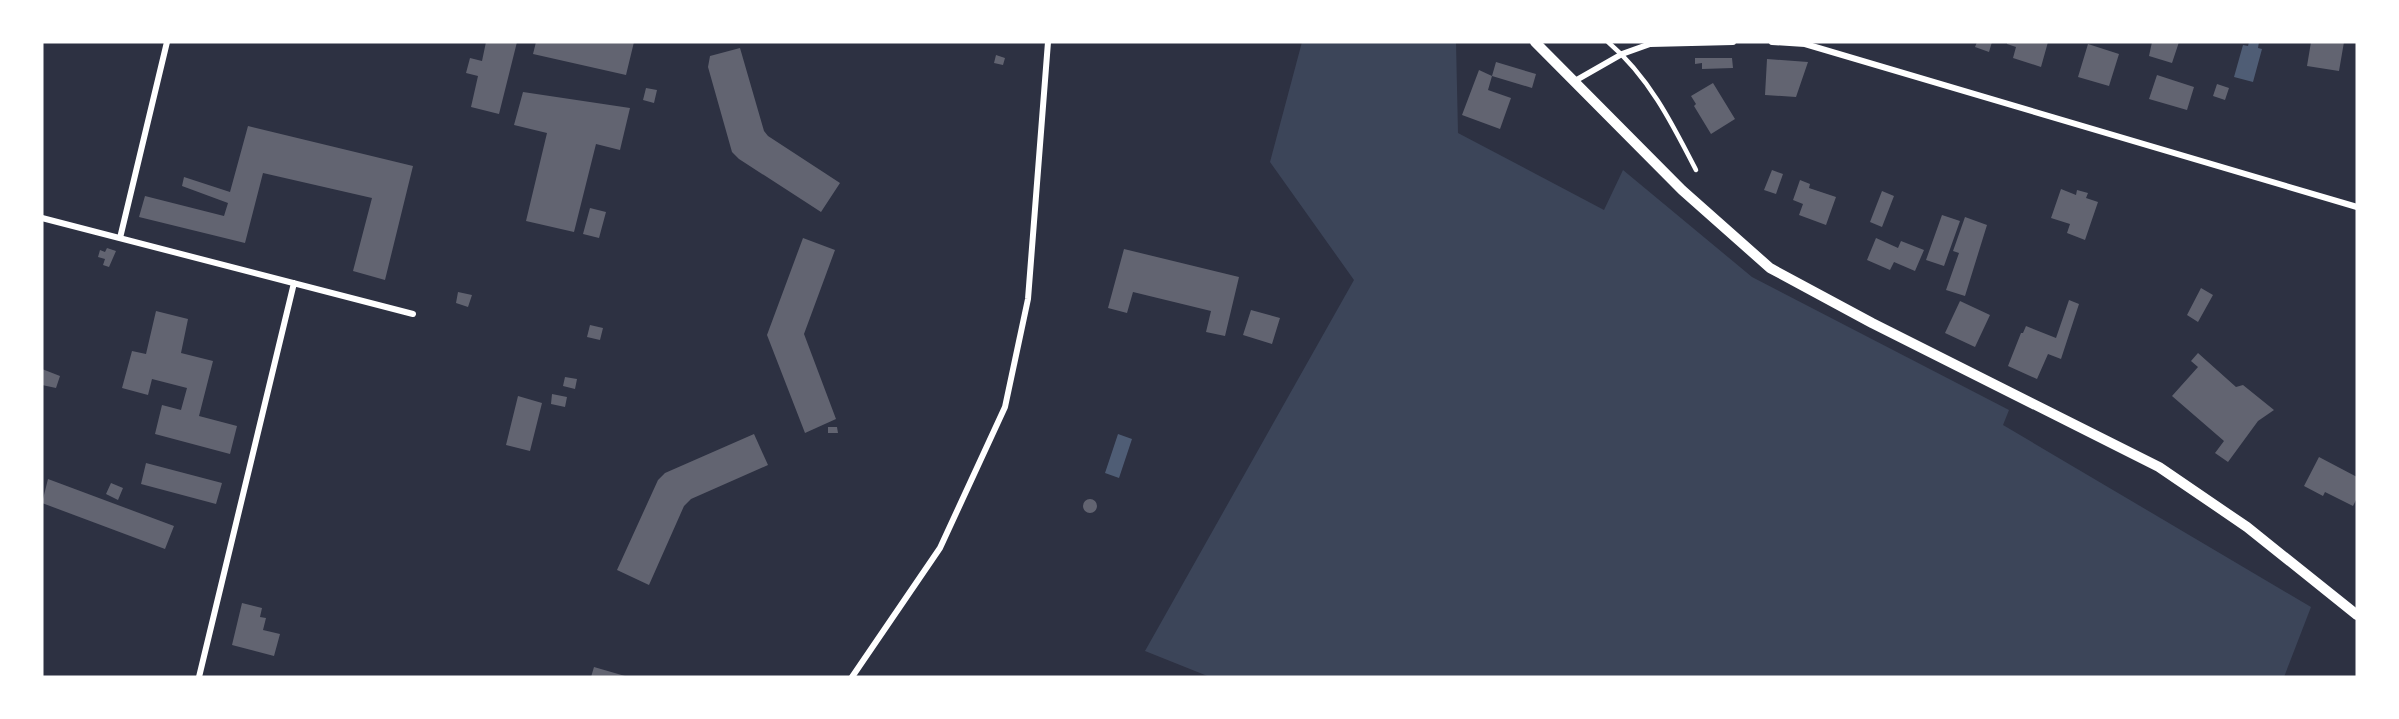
<svg xmlns="http://www.w3.org/2000/svg" width="2399" height="719" viewBox="0 0 2399 719" font-family="'Asap Condensed',sans-serif">
  <rect width="100%" height="100%" fill="#2d3142"/>
  <!-- green -->
  <path fill="#3c4559" d="M 1302,42 L 1456,42 L 1458,133 L 1604,210 L 1623,170 L 1752,277 L 2009,410 L 2003,425 L 2311,607 L 2284,677 L 1210,677 L 1145,651 L 1354,280 L 1270,162 Z"/>
  <!-- water -->
  <path fill="#4f5d75" d="M 2249,42 L 2259,42 L 2258,48 L 2262,49 L 2253,82 L 2234,77 L 2243,45 L 2248,46 Z
    M 1118,434 L 1132,439 L 1119,478 L 1105,473 Z"/>
  <!-- building -->
  <path fill="#626471" d="M 486,42 L 517,42 L 499,114 L 471,107 L 478,76 L 466,73 L 470,58 L 482,61 Z
    M 536,42 L 634,42 L 626,75 L 533,54 Z
    M 1977,42 L 1992,42 L 1989,52 L 1975,47 Z
    M 2007,42 L 2048,42 L 2041,67 L 2013,58 L 2016,47 L 2007,44 Z
    M 2152,42 L 2179,42 L 2172,63 L 2149,56 Z
    M 2311,42 L 2344,42 L 2339,71 L 2307,66 Z
    M 2088,44 L 2119,54 L 2109,86 L 2078,77 Z
    M 740,48 L 764,131 L 768,136 L 840,183 L 821,212 L 739,159 L 732,152 L 708,67 L 710,56 Z
    M 996,55 L 1005,58 L 1003,65 L 994,63 Z
    M 1695,58 L 1732,58 L 1733,68 L 1702,69 L 1702,63 L 1695,64 Z
    M 1767,59 L 1808,62 L 1796,97 L 1765,95 Z
    M 1496,62 L 1536,74 L 1532,88 L 1492,76 Z
    M 1479,70 L 1492,76 L 1488,90 L 1511,98 L 1500,129 L 1462,115 Z
    M 2157,75 L 2194,87 L 2187,110 L 2149,99 Z
    M 1713,83 L 1735,119 L 1711,134 L 1694,106 L 1696,104 L 1691,96 Z
    M 2217,84 L 2229,88 L 2225,100 L 2213,96 Z
    M 646,88 L 657,90 L 654,103 L 643,100 Z
    M 523,92 L 630,108 L 620,150 L 596,144 L 574,232 L 526,221 L 547,133 L 514,125 Z
    M 248,126 L 413,166 L 385,280 L 353,271 L 372,198 L 263,173 L 245,243 L 139,217 L 145,196 L 224,216 L 228,203 L 182,186 L 184,177 L 230,192 Z
    M 1772,170 L 1783,174 L 1776,194 L 1764,190 Z
    M 1800,180 L 1810,184 L 1809,188 L 1836,197 L 1826,225 L 1799,215 L 1803,204 L 1793,200 Z
    M 2061,189 L 2076,195 L 2077,190 L 2088,193 L 2086,198 L 2098,202 L 2085,240 L 2067,233 L 2070,224 L 2051,218 Z
    M 1882,191 L 1894,196 L 1882,227 L 1870,222 Z
    M 590,208 L 606,212 L 599,238 L 583,234 Z
    M 1942,215 L 1960,221 L 1944,266 L 1926,260 Z
    M 1965,217 L 1987,225 L 1965,296 L 1946,290 L 1959,253 L 1953,251 Z
    M 803,238 L 835,250 L 804,334 L 836,419 L 805,433 L 767,335 Z
    M 1876,238 L 1898,248 L 1901,241 L 1924,250 L 1915,271 L 1894,262 L 1890,270 L 1867,260 Z
    M 107,248 L 116,251 L 109,267 L 103,265 L 105,259 L 98,257 L 100,250 L 105,252 Z
    M 1124,249 L 1239,277 L 1225,336 L 1206,332 L 1211,311 L 1133,292 L 1127,313 L 1108,308 Z
    M 2201,288 L 2213,295 L 2198,322 L 2187,315 Z
    M 458,292 L 472,295 L 468,307 L 456,303 Z
    M 2069,300 L 2079,304 L 2061,359 L 2048,354 L 2037,379 L 2008,366 L 2021,333 L 2023,333 L 2026,326 L 2056,338 Z
    M 1960,301 L 1990,315 L 1975,347 L 1945,333 Z
    M 1251,310 L 1280,318 L 1272,344 L 1243,335 Z
    M 156,311 L 188,319 L 181,353 L 213,361 L 199,416 L 237,426 L 230,454 L 155,434 L 162,405 L 181,410 L 187,388 L 152,379 L 148,395 L 122,388 L 132,351 L 146,354 Z
    M 590,325 L 603,328 L 600,340 L 587,337 Z
    M 2198,353 L 2236,387 L 2243,385 L 2274,410 L 2258,421 L 2228,462 L 2215,453 L 2224,441 L 2172,396 L 2198,367 L 2191,361 Z
    M 42,369 L 60,376 L 56,388 L 42,385 Z
    M 565,377 L 577,379 L 575,389 L 563,386 Z
    M 552,394 L 567,397 L 565,407 L 551,404 Z
    M 518,396 L 542,403 L 530,451 L 506,445 Z
    M 828,427 L 837,427 L 838,433 L 828,433 Z
    M 754,434 L 768,465 L 691,499 L 684,506 L 649,585 L 617,570 L 658,480 L 665,473 Z
    M 2319,457 L 2357,477 L 2357,498 L 2353,506 L 2325,492 L 2323,496 L 2304,486 Z
    M 146,463 L 222,483 L 216,504 L 141,484 Z
    M 48,479 L 174,526 L 165,549 L 42,503 Z
    M 111,483 L 123,488 L 118,500 L 106,494 Z
    M1083 506a7 7 0 1 1 14 0a7 7 0 1 1-14 0Z
    M 242,603 L 262,608 L 260,617 L 266,618 L 263,630 L 280,634 L 274,656 L 232,645 Z
    M 594,667 L 625,676 L 624,677 L 591,677 Z"/>
  <g fill="none" stroke-linecap="round" stroke-linejoin="round">
    <!-- service -->
    <path stroke="#fff" stroke-width="4.5" d="M 1608,42 C 1649,77 1672,123 1696,170"/>
    <!-- minor -->
    <path stroke="#fff" stroke-width="6" d="M 1772,42 L 1805,44 L 2357,207
      M 1573,82 L 1622,54 L 1650,44 L 1733,42
      M 42,218 L 413,314
      M 120,238 L 167,42
      M 199,677 L 294,283
      M 852,677 L 940,548 L 1005,407 L 1028,299 L 1048,42"/>
    <!-- tertiary -->
    <path stroke="#fff" stroke-width="10" d="M 1535,42 L 1682,190 L 1770,268 L 1872,323 L 2159,467 L 2247,527 L 2357,615"/>
  </g>
  <!-- border -->
  <rect width="2399" height="719" fill="none" stroke="#ffffff" stroke-width="87"/>
</svg>
